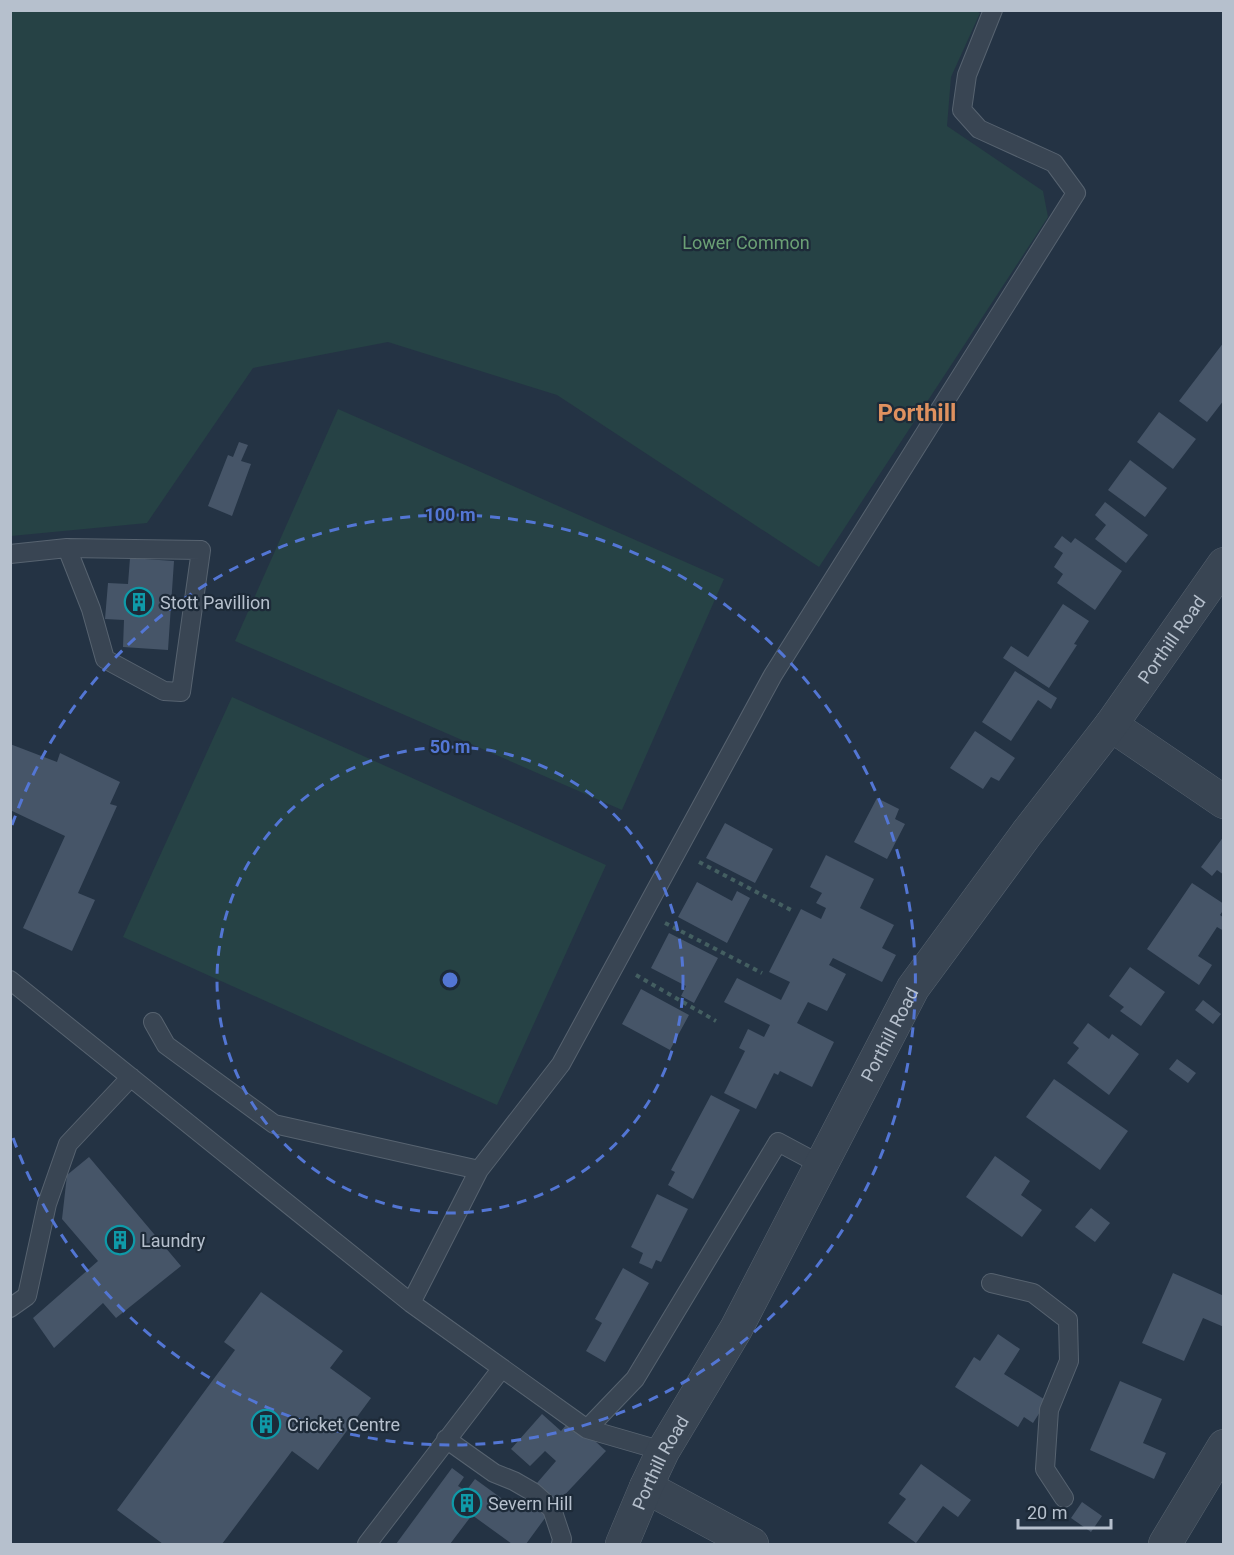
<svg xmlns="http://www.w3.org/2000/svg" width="1234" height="1555" viewBox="0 0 1234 1555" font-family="Roboto,sans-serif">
  <rect width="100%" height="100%" fill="#243344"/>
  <!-- green -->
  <path fill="#264245" d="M 974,10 L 980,13 L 951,77 L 947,126 L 1043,191 L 1048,217 L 819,567 L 557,395 L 388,342 L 253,368 L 147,523 L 11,536 L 11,11 Z
    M 338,409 L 724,579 L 622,810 L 235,641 Z
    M 232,697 L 606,865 L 497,1105 L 123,937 Z"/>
  <!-- building -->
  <path fill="#465568" d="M 1224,342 L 1224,400 L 1207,422 L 1179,401 Z
    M 1159,412 L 1196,439 L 1173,469 L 1137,442 Z
    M 239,442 L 248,445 L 241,461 L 251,464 L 232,516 L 208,506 L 228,455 L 233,457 Z
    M 1130,460 L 1167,488 L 1145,517 L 1108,490 Z
    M 1105,502 L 1148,535 L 1126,563 L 1095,539 L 1106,525 L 1095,515 Z
    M 1062,536 L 1071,543 L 1075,538 L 1122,571 L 1095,610 L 1057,583 L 1063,574 L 1054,567 L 1063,553 L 1054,547 Z
    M 130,558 L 174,561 L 168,650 L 123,647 L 124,620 L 105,619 L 108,583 L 128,584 Z
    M 1063,604 L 1089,621 L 1074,644 L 1077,645 L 1049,688 L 1003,658 L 1011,646 L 1028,657 Z
    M 1015,671 L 1057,698 L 1051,709 L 1038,700 L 1011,741 L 982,722 Z
    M 975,731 L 1015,758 L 999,781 L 991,777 L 983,789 L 950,768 Z
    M 10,744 L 57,762 L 60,753 L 120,782 L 110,804 L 117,806 L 78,893 L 95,900 L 72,951 L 23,928 L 65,836 L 10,810 Z
    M 877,798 L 899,809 L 895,819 L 905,824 L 887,859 L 854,842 Z
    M 725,823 L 773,849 L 755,883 L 706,858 Z
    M 1224,836 L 1224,875 L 1217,870 L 1212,876 L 1201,867 Z
    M 826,855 L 874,879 L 860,908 L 894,925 L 882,948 L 896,955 L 882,982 L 833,958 L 829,965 L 846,974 L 827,1011 L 808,1002 L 797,1023 L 834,1042 L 812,1087 L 780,1071 L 778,1075 L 774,1073 L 756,1109 L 724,1093 L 745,1051 L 739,1048 L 748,1029 L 764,1037 L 770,1025 L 724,1002 L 737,978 L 781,1000 L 790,982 L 769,972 L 801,909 L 821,919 L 826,908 L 816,903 L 822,893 L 810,887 Z
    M 697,882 L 732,901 L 737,891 L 750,898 L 727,943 L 678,917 Z
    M 1192,883 L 1224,904 L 1224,909 L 1220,915 L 1224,918 L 1224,931 L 1217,927 L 1198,956 L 1212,965 L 1199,985 L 1147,949 Z
    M 669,933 L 718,958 L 694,1003 L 681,996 L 686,986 L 651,968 Z
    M 1130,967 L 1165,992 L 1141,1026 L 1120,1011 L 1124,1007 L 1109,996 Z
    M 641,989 L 689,1015 L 670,1050 L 622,1024 Z
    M 1203,1000 L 1221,1014 L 1213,1024 L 1195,1010 Z
    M 1088,1023 L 1109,1039 L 1112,1034 L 1139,1054 L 1109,1095 L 1067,1063 L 1079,1048 L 1073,1043 Z
    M 1177,1059 L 1196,1073 L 1188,1083 L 1169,1069 Z
    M 1054,1079 L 1128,1131 L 1100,1170 L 1026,1117 Z
    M 711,1095 L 740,1110 L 693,1199 L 668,1185 L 675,1172 L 671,1170 Z
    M 995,1156 L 1030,1181 L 1021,1195 L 1042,1210 L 1022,1237 L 966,1197 Z
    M 89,1157 L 181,1266 L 116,1318 L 103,1303 L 54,1348 L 33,1318 L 98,1261 L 62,1219 L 67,1175 Z
    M 657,1194 L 688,1209 L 661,1262 L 656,1260 L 652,1269 L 639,1263 L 643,1253 L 631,1247 Z
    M 1091,1208 L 1110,1223 L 1095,1242 L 1075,1227 Z
    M 623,1268 L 649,1283 L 605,1362 L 586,1351 L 602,1323 L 595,1319 Z
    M 1173,1273 L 1224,1296 L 1224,1327 L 1203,1318 L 1184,1361 L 1142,1343 Z
    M 261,1292 L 343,1351 L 330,1368 L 371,1398 L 318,1470 L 292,1451 L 222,1544 L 163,1544 L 117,1510 L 235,1350 L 224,1342 Z
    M 998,1334 L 1020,1349 L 1004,1374 L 1047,1401 L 1033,1423 L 1024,1417 L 1018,1427 L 955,1387 L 974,1357 L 980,1361 Z
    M 1120,1381 L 1162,1399 L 1143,1443 L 1166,1453 L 1154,1479 L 1090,1450 Z
    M 542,1414 L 561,1431 L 567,1424 L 581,1436 L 585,1432 L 606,1451 L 558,1502 L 537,1483 L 556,1461 L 545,1451 L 530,1466 L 511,1449 Z
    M 921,1464 L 971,1500 L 958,1517 L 943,1506 L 916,1543 L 888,1523 L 906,1499 L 899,1494 Z
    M 452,1468 L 464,1477 L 458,1486 L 466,1491 L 475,1479 L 516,1509 L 525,1498 L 548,1514 L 526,1544 L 512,1544 L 472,1515 L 450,1544 L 396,1544 Z
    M 1082,1502 L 1102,1516 L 1091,1532 L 1071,1518 Z"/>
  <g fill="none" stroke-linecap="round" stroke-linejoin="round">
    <!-- service casing -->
    <g stroke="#576370" stroke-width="20">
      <path id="service" d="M 10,554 L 67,548 L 91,609 L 105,659 L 164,691 L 181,692 L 201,550 L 67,548
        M 10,980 L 411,1303 L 587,1429 L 663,1451
        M 153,1022 L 166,1045 L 274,1124 L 479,1170
        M 991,1283 L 1033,1293 L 1068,1320 L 1069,1361 L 1049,1410 L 1045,1469 L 1064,1498
        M 411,1303 L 479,1170 L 561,1064 L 773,675 L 1076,193 L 1054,163 L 979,129 L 962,110 L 967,75 L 993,10
        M 10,1308 L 27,1296 L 47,1204 L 68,1144 L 131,1077
        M 587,1429 L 635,1379 L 778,1142 L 821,1165
        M 446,1439 L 494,1473 L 514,1481 L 533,1492 L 552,1509 L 562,1539 L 561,1544
        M 367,1544 L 502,1368"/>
    </g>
    <!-- minor casing -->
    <g stroke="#576370" stroke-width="34">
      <path id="minor" d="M 1111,725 L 1224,802
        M 646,1487 L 752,1544
        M 1165,1544 L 1224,1446"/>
    </g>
    <!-- tertiary casing -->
    <g stroke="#576370" stroke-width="34">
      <g id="tertiary">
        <path id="s1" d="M 622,1544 L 646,1487 L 663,1451 L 736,1329 L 913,988 L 1027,833 L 1111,725 L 1224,564"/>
      </g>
    </g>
    <!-- path -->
    <path stroke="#445f61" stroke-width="4" stroke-dasharray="4.5 4.5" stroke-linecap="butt" d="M 699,862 L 791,910
      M 665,923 L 762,973
      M 636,975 L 716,1021"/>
    <!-- service -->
    <use href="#service" stroke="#394553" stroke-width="18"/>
    <!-- minor -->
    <use href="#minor" stroke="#394553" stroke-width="33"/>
    <!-- tertiary -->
    <use href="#tertiary" stroke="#394553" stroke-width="33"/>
  </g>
  <!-- distance rings -->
  <g fill="none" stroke="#5376d4" stroke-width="3" stroke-dasharray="10 8">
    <circle cx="450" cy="980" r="233"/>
    <path d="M12 825A465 465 0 1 1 12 1135"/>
  </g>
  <!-- icons -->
  <defs>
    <g id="building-ring" transform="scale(1.5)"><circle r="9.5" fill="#1d2a38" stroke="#0f9aa8" stroke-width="1.5"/><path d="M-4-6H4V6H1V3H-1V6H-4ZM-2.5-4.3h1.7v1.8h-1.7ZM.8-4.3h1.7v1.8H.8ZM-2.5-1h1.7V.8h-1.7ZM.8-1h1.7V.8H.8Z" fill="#0f9aa8"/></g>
  </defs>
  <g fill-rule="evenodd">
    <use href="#building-ring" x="139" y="602"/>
    <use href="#building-ring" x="120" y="1240"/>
    <use href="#building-ring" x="266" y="1424"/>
    <use href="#building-ring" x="467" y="1503"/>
  </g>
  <g text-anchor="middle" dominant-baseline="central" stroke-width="4.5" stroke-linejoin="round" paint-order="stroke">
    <!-- park labels -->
    <g font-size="18" fill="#6ba075" stroke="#1d2a38">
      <text x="746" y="242">Lower Common</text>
    </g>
    <!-- poi labels -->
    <g font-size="18" fill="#b6c0cd" stroke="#1d2a38" text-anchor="start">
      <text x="160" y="602">Stott Pavillion</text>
      <text x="141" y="1240">Laundry</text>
      <text x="287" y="1424">Cricket Centre</text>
      <text x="488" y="1503">Severn Hill</text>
    </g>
    <!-- street labels -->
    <g font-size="18" fill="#b6c0cd" stroke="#1d2a38">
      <text stroke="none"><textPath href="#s1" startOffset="1062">Porthill Road</textPath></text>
      <text stroke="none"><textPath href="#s1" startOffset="576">Porthill Road</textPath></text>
      <text stroke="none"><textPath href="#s1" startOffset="90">Porthill Road</textPath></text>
    </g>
    <!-- district labels -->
    <g font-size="24" font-weight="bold" fill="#df915f" stroke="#1d2a38">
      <text x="917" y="413">Porthill</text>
    </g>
  </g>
  <circle cx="450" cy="980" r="9" fill="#5376d4" stroke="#1d2a38" stroke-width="3"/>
  <g font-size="18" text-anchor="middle" font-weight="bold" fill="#5376d4" stroke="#1d2a38" stroke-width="4.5" stroke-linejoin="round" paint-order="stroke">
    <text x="450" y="521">100 m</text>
    <text x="450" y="753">50 m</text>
  </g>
  <!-- border -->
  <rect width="1234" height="1555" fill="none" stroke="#b6c0cd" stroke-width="24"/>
  <!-- scale -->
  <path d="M1018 1519v9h93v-9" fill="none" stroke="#b6c0cd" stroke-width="3"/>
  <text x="1027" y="1519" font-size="18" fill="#b6c0cd" stroke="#1d2a38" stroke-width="4.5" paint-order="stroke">20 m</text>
</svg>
